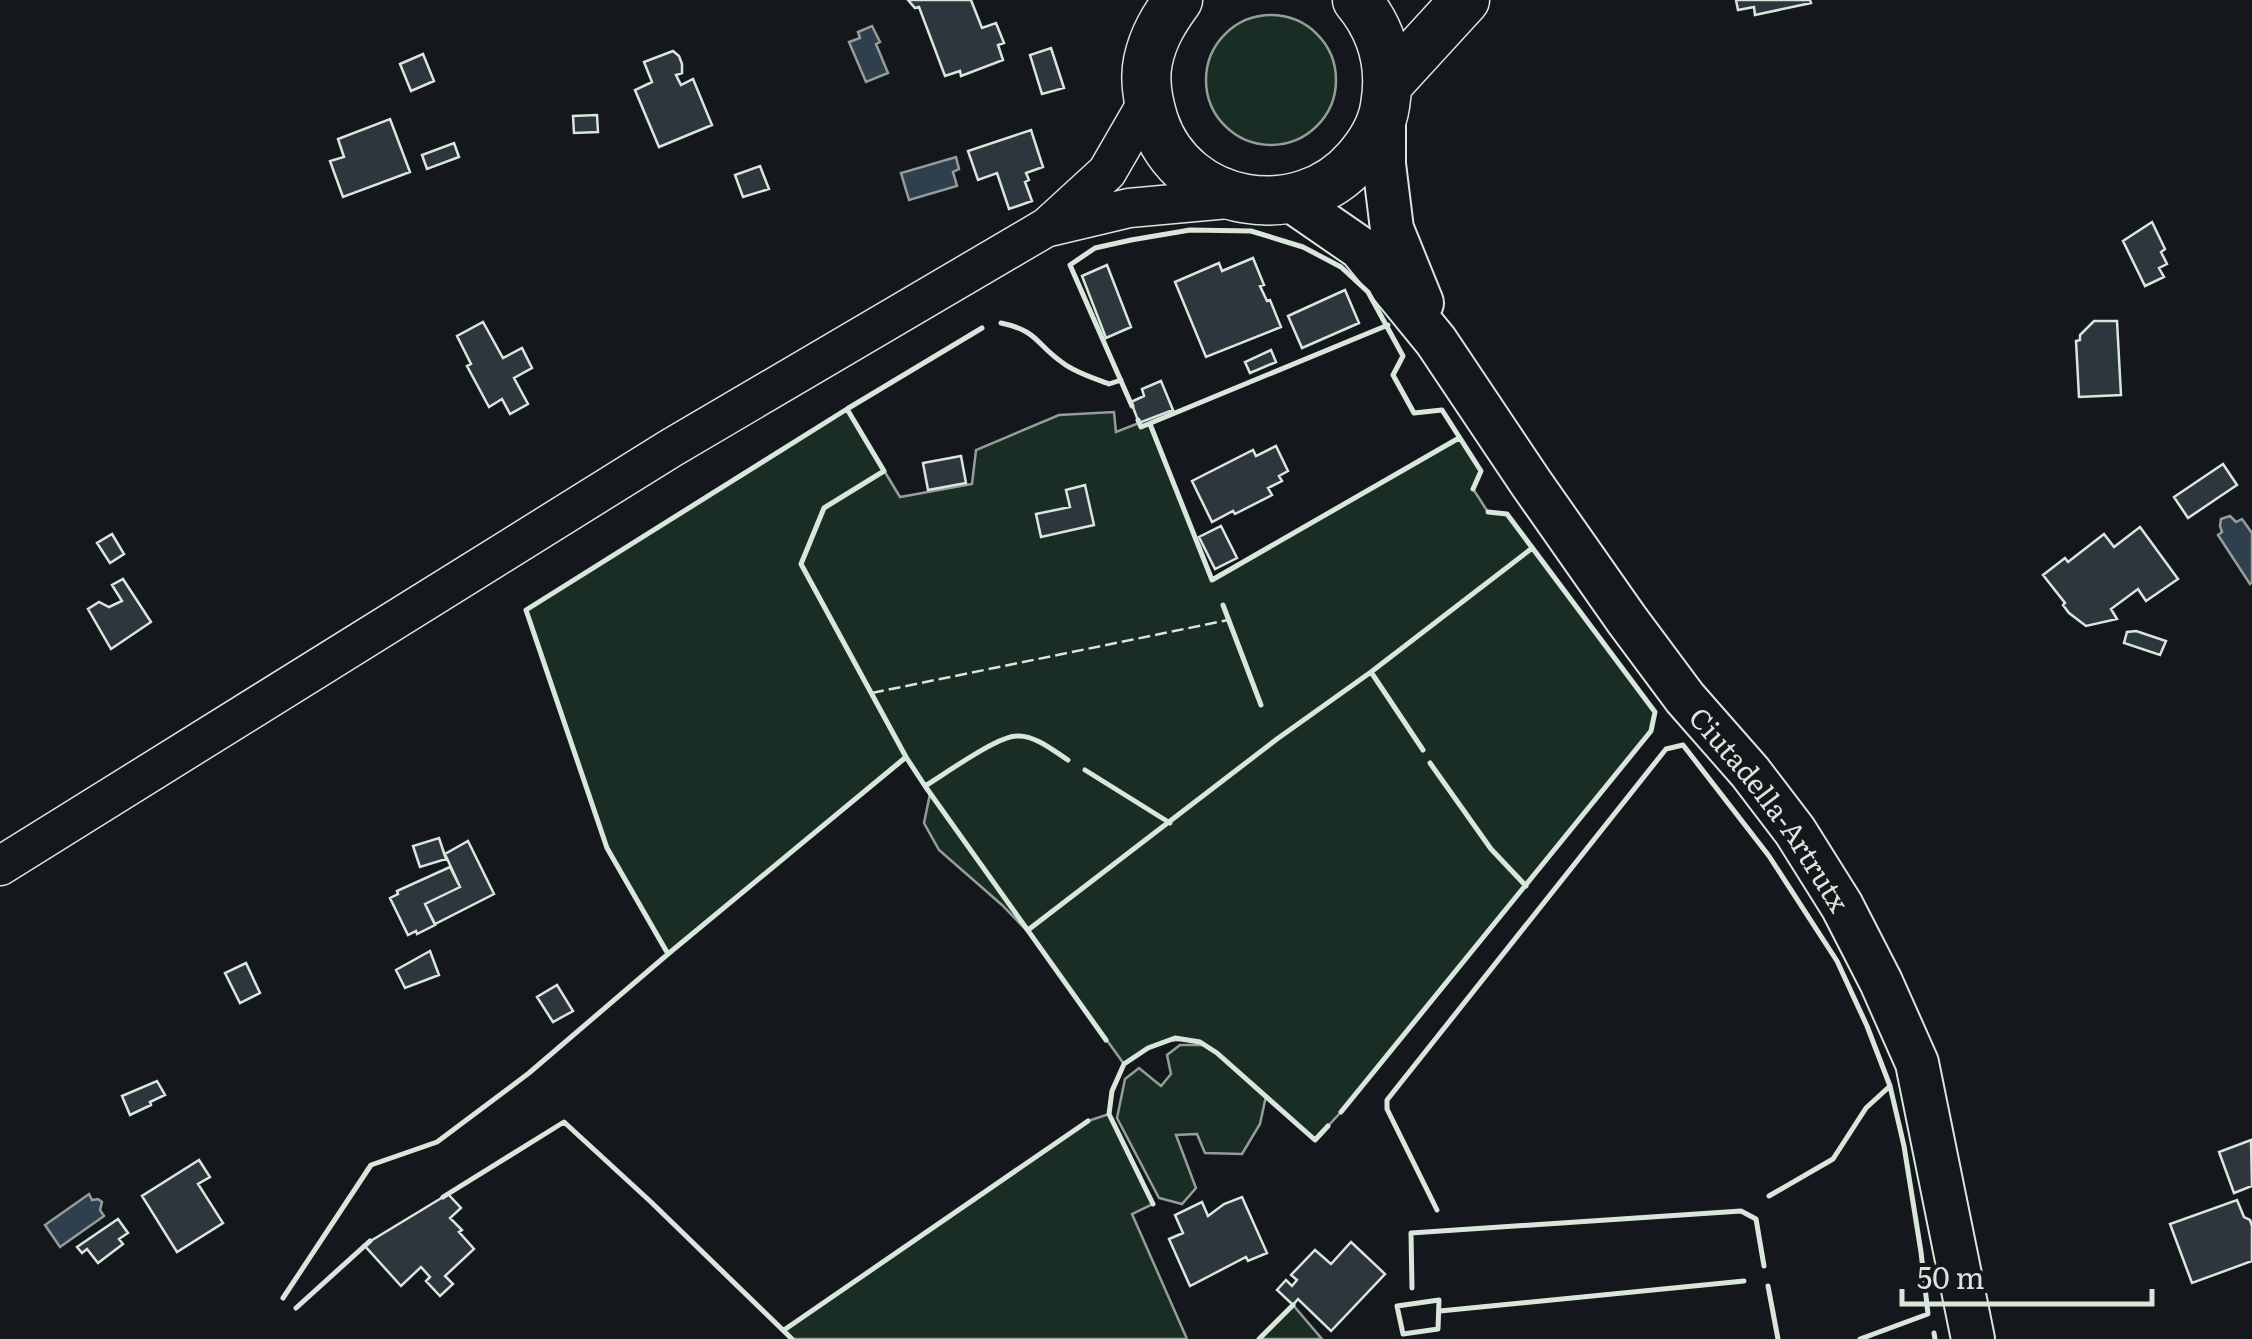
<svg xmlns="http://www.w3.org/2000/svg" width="2252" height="1339" viewBox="0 0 2252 1339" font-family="Literata,serif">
  <rect width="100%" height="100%" fill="#14181c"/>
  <!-- green -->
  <path fill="#1a2d24" stroke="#939e99" stroke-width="2.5" d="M1206 80a65 65 0 1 1 130 0a65 65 0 1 1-130 0Z
    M 847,409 L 900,497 L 972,484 L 976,450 L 1059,415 L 1114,412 L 1116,432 L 1139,423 L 1142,427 L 1150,424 L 1212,579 L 1459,438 L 1481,471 L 1473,489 L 1488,512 L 1507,514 L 1655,712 L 1651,732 L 1341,1112 L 1315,1140 L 1266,1096 L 1260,1124 L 1242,1154 L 1205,1153 L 1197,1134 L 1176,1135 L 1196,1188 L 1182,1204 L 1159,1198 L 1117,1118 L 1125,1079 L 1139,1068 L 1161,1086 L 1171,1074 L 1167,1055 L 1180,1045 L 1204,1045 C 1173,1032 1150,1046 1124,1064 L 1031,935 L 1002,905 L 939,850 L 924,823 L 930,794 L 907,758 L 668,954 L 607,848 L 526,610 Z
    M 1109,1114 L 1153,1204 L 1132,1214 L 1187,1339 L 792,1339 L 784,1330 L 1088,1121 Z
    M 1293,1305 L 1322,1339 L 1259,1339 Z"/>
  <!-- water -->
  <path fill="#2f3f4d" stroke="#939e99" stroke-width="2.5" d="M 872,26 L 880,42 L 876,44 L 888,73 L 866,82 L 849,42 L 860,38 L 858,32 Z
    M 956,157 L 959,169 L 953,172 L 957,186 L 909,200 L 901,173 Z
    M 2230,516 L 2236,522 L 2242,519 L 2252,533 L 2252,582 L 2250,584 L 2218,535 L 2222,532 L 2220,526 L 2221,519 Z
    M 89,1194 L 92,1200 L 98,1199 L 102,1202 L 100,1210 L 104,1216 L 60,1247 L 45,1225 Z"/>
  <!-- building -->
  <path fill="#2c363c" stroke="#d8e6dc" stroke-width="2.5" d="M 908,0 L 971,0 L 982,28 L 996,23 L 1004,43 L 998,45 L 1003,60 L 961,76 L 960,71 L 945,76 L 919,7 L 915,8 Z
    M 1736,0 L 1810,0 L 1811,3 L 1755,15 L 1754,7 L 1738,10 Z
    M 1051,48 L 1064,88 L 1042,94 L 1030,55 Z
    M 673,51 L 679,56 L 682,64 L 682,73 L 676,75 L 681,85 L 693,79 L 712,125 L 659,147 L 635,90 L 652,82 L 644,62 Z
    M 423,54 L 434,81 L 411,91 L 400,64 Z
    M 597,115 L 598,132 L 574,133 L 573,116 Z
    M 390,119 L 410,172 L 343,197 L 330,161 L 344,157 L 338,139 Z
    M 1031,130 L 1043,167 L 1026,173 L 1029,180 L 1025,182 L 1032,201 L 1009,209 L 997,173 L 978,180 L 968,151 Z
    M 454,143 L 459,157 L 427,169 L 422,155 Z
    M 760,166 L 769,189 L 743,197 L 735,175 Z
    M 2152,222 L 2165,249 L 2161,252 L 2167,264 L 2159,268 L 2164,277 L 2145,286 L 2123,241 Z
    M 1253,258 L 1264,285 L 1260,286 L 1267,301 L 1270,300 L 1281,327 L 1206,357 L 1175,282 L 1219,263 L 1222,271 Z
    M 1107,265 L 1131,327 L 1106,338 L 1082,276 Z
    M 1345,290 L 1359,323 L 1302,348 L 1288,316 Z
    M 2094,321 L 2117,321 L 2121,395 L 2079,397 L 2076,341 L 2080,340 L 2080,335 Z
    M 483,322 L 503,358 L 522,348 L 532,368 L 514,378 L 528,404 L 510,414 L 502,399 L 489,407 L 467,366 L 471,364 L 457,336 Z
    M 1271,350 L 1276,362 L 1250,373 L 1245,362 Z
    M 1161,381 L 1173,410 L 1139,423 L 1131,402 L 1144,396 L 1142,389 Z
    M 1276,446 L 1288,471 L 1279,476 L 1282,481 L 1268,488 L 1272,495 L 1235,514 L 1233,511 L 1212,522 L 1192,481 L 1253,450 L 1256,456 Z
    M 961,456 L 966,483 L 928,490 L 923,463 Z
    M 2223,464 L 2237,485 L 2188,518 L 2174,497 Z
    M 1085,485 L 1094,525 L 1041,537 L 1036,514 L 1070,507 L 1066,490 Z
    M 1221,526 L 1237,558 L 1215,569 L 1199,537 Z
    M 2140,527 L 2178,579 L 2146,601 L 2138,589 L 2111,609 L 2117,619 L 2086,626 L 2069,613 L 2063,605 L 2065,603 L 2043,575 L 2065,558 L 2068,562 L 2104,534 L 2114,547 Z
    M 112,534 L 124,554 L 110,563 L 97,543 Z
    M 123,579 L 151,622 L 111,649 L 88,609 L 99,602 L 109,607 L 122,601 L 112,585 Z
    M 2136,631 L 2166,641 L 2160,655 L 2124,643 L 2127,632 Z
    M 439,838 L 446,859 L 420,867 L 413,846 Z
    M 468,841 L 494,894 L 435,924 L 425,904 L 460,887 L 445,854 Z
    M 450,867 L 460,887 L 425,904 L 435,925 L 417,934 L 416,931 L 408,935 L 390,898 L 398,894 L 397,891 Z
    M 430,951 L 439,975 L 405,988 L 396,970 Z
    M 246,963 L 260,993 L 240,1003 L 225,973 Z
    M 557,985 L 573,1011 L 553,1022 L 537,997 Z
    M 157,1081 L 165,1095 L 150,1102 L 151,1105 L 130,1115 L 122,1096 Z
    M 2251,1140 L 2252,1186 L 2234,1193 L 2219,1152 Z
    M 199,1160 L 210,1177 L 198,1184 L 223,1223 L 177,1252 L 142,1196 Z
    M 448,1194 L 461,1208 L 450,1218 L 462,1230 L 459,1232 L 474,1249 L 445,1276 L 453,1284 L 440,1296 L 426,1281 L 430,1277 L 421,1267 L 401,1286 L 364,1245 Z
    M 1242,1197 L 1267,1253 L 1248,1261 L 1246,1257 L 1190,1286 L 1169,1239 L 1183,1233 L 1175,1215 L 1202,1202 L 1208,1216 L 1224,1204 Z
    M 2237,1200 L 2244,1217 L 2250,1220 L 2252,1226 L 2252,1261 L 2192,1283 L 2170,1224 Z
    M 118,1219 L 128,1233 L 119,1239 L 123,1244 L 98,1263 L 87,1249 L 82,1253 L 77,1247 Z
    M 1351,1242 L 1385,1274 L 1331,1331 L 1298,1299 L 1293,1305 L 1277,1290 L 1286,1280 L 1292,1286 L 1297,1280 L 1291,1275 L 1315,1250 L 1331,1264 Z"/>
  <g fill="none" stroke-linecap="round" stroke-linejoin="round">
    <!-- tertiary casing -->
    <g stroke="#d8e6dc" stroke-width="41">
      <path id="tertiary" d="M 1049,227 L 1129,208 L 1239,198
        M 0,866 L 671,448 L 1047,227 L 1107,172 L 1148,101"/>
    </g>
    <!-- secondary casing -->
    <g stroke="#d8e6dc" stroke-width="46">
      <g id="secondary">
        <path d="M 1384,114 L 1384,164 L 1392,229 L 1422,303"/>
        <path id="s1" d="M 1289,199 L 1360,248 L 1436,341 L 1531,483 L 1627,620 L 1685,698 L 1750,772 L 1795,831 L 1842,906 L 1881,982 L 1917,1063 L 1973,1339"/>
      </g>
    </g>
    <!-- primary casing -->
    <g stroke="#d8e6dc" stroke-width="51">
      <path id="primary" d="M 1178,0 C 1164,19 1153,37 1148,61 C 1144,80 1148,102 1154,121 C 1183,208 1299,228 1358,159 C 1371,144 1382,126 1385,106 C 1392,66 1383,31 1357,0
        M 1389,83 L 1465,0"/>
    </g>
    <!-- tertiary -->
    <use href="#tertiary" stroke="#14181c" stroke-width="38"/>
    <!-- secondary -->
    <use href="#secondary" stroke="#14181c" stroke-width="42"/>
    <!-- primary -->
    <use href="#primary" stroke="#14181c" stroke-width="48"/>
    <!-- fence -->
    <path stroke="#d8e6dc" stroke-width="2.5" stroke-dasharray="12 5" stroke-linecap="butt" d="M 872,693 L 1228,620"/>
    <!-- wall -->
    <path stroke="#d8e6dc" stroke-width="5" d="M 1001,323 C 1039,331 1036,345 1063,363 C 1076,373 1094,378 1109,384 L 1121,380
      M 1132,406 L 1070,265 L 1095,248 L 1131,240 L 1190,230 L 1251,231 L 1303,247 L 1341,267 L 1368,292 L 1403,356 L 1393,375 L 1414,413 L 1442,410 L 1481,471 L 1473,489
      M 847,409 L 982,328
      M 1138,420 L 1141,427 L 1388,325
      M 1150,424 L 1212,580 L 1459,438
      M 1223,605 L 1261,705
      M 1371,672 L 1423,750
      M 906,757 L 668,954 L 607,848 L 526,610 L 847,409 L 884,471 L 824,508 L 801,564 L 906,757 L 925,786 L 1106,1040
      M 1430,763 L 1491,849 L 1526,886
      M 1085,770 L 1170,823
      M 925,786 C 945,774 997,736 1017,736 C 1035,735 1054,751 1068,760
      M 1028,930 L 1277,739 L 1371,672 L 1531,549
      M 1341,1112 L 1651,731 L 1655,712 L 1507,514 L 1488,512
      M 1769,1196 L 1833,1159 L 1866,1108 L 1890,1086
      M 443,1197 L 564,1122 L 651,1202 L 792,1339
      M 1153,1204 L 1109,1114 L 1112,1091 L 1124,1064 L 1148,1048 L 1175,1038 L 1200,1042 L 1217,1053 L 1315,1140 L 1328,1126
      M 1437,1210 L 1387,1109 L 1387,1100 L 1666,749 L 1683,745 L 1769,856 L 1837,961 L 1867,1026 L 1890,1086 L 1904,1146 L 1921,1252 L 1928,1314 L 1860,1339
      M 1768,1286 L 1778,1339
      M 1412,1288 L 1411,1233 L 1741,1211 L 1756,1219 L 1764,1266
      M 283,1298 L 371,1165 L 437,1142 L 529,1073 L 668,954
      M 1439,1300 L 1438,1329 L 1403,1334 L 1397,1306 Z
      M 296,1308 L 370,1241
      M 1440,1311 L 1744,1281
      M 784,1330 L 1088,1121
      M 1934,1333 L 1935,1339
      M 1259,1339 L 1293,1305"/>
  </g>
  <g text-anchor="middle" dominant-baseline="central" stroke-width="8" stroke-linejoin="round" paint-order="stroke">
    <!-- street labels -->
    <g font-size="28" fill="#d8e6dc" stroke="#14181c">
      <text stroke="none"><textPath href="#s1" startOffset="782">Ciutadella-Artrutx</textPath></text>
    </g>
  </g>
  <!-- scale -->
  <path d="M1902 1289v15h250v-15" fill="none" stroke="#d8e6dc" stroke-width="5"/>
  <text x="1917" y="1289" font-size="30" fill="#d8e6dc" stroke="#14181c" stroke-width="8" paint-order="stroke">50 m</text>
</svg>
